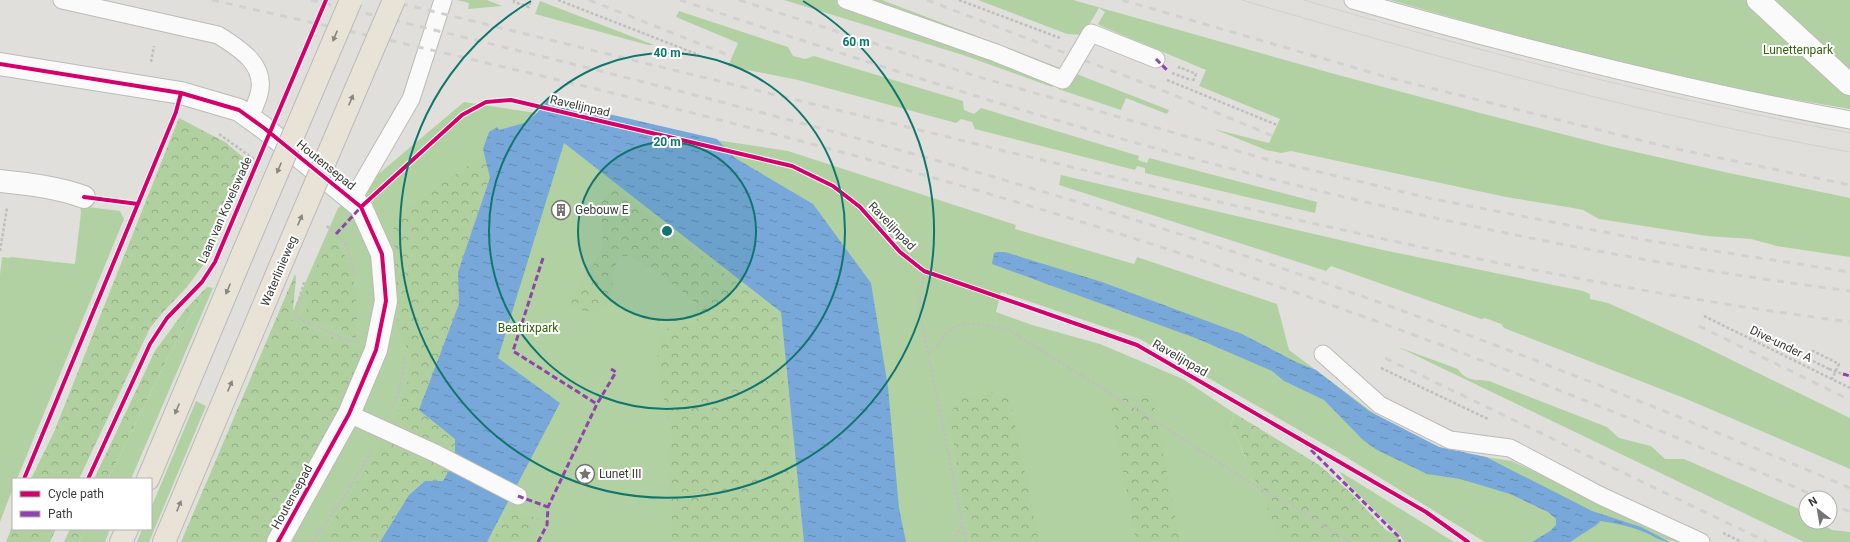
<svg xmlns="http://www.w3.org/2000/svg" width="1850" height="542" viewBox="0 0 1850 542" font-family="Roboto,sans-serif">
  <defs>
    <pattern id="forest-crowns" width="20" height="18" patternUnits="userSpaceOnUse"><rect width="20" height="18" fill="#b1d0a0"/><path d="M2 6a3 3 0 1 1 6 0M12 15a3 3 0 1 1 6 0" fill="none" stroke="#91aa83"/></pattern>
    <pattern id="water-ripples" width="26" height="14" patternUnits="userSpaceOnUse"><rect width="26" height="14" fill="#78a8d9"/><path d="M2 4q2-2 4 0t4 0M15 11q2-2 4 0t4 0" fill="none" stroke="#648ab1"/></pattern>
  </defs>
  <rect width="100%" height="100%" fill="#e0dfdc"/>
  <!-- green -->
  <path fill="#b2d1a3" d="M 457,0 L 487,0 L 502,6 L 468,9 L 469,3 Z
    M 784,0 L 882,0 L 1063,69 L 1052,87 L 963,55 Z
    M 978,0 L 1073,0 L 1331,73 L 1484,114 L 1609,146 L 1729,173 L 1850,198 L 1850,257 L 1777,246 L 1751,239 L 1707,236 L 1599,219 L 1583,210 L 1573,208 L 1506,197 L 1291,151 L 1281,153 L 1266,150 L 1214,129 L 1269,143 L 1280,119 L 1199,86 L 1206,70 L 1101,26 L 1098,24 L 1105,12 L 1099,8 L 1083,35 L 1067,34 Z
    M 1390,0 L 1850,0 L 1850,109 L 1721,87 L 1584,55 Z
    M 540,1 L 654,45 L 648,45 L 535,14 Z
    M 679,11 L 788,47 L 793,56 L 805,59 L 814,56 L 963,101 L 964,110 L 974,114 L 981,108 L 1139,156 L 1138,160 L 1147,163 L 1149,158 L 1317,202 L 1315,213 L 1145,173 L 1145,168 L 1137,166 L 1135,170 L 975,129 L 972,122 L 961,119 L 956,123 L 798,80 L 728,66 L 738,43 L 676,17 Z
    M 1069,71 L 1169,110 L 1167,114 L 1126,98 L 1121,110 L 1058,89 Z
    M 464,102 L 788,151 L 1016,225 L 1015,229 L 1134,264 L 1137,257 L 1277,304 L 1289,350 L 1379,417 L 1439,447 L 1473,455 L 1512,461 L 1681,542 C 1663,542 1644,528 1626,522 L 1666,542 L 1485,542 L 1341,454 L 1140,339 L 1001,292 L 996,312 L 1032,325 L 1100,344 L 1183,379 L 1234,413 L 1231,424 L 1246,459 L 1398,536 L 1400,542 L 192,542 L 338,208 Z
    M 1061,175 L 1383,250 L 1583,291 L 1590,294 L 1590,299 L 1608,303 L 1693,341 L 1850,418 L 1850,469 L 1684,398 L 1504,328 L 1501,324 L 1485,318 L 1481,319 L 1331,266 L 1326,271 L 1059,185 Z
    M 80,206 L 120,211 L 124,219 L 17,479 L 13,479 L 13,488 L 0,522 L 0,275 L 2,257 L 10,258 L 11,257 L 75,264 L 81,212 Z
    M 207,287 L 213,288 L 131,479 L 108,479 L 172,349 Z
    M 1398,347 L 1458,369 C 1466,382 1477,379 1489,381 L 1607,427 L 1619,438 L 1651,446 L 1665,459 L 1684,459 L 1806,512 L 1806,522 L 1818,522 L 1832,530 L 1850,532 L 1850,542 L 1804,542 Z
    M 196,401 L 206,406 L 149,542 L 137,542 L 142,529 L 151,529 L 151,508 Z
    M 1339,471 L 1454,542 L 1404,542 L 1400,535 L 1347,483 Z
    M 85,529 L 110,529 L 105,542 L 79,542 Z"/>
  <!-- forest -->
  <path fill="url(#forest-crowns)" d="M 179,118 L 225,142 L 250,163 L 204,264 L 187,287 L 164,311 L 150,328 L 79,479 L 31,479 L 54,432 Z
    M 484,155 L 490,178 L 458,272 L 459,304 L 419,410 L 455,439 L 455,455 L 392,423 L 401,403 L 407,385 L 411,357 L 398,328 L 393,217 Z
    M 614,188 L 777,314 L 800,542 L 671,542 L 673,530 L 668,467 L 672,439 L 657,365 L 658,348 L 666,329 L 690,324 L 698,318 L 697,312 L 693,301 L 659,273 L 628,256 L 620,256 C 604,283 626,327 568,306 L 575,291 L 589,273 L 603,246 L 601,203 Z
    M 330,235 C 357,262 359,303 356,339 L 304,317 L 308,305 L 303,298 Z
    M 295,274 L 296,278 L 292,320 L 364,351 L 339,413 L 272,542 L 181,542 Z
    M 207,287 L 172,349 L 108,479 L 94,479 L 155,351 L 185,310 Z
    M 991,392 L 1010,399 L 1039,542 L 972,542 L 963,500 L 949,415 L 963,395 Z
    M 1152,394 L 1180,542 L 1136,542 L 1110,400 Z
    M 1234,413 L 1319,465 L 1352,494 L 1397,542 L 1282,542 L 1231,424 Z
    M 386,438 L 450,469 L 443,481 L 425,481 L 409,495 L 380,542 L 319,542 Z
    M 509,509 L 540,519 L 528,542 L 492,542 Z
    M 13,524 L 13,529 L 56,529 L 50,542 L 6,542 Z
    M 70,529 L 85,529 L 79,542 L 64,542 Z"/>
  <!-- water -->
  <path fill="url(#water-ripples)" d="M 548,100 L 717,139 L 735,158 L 813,204 L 871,283 L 888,387 L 899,508 L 906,542 L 804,542 L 781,312 L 564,143 L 498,358 L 560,403 L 516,487 L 455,455 L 455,439 L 419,410 L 459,304 L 458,272 L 490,178 L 483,149 L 489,132 L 497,127 L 499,130 L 524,123 L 535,115 Z
    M 997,252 L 1005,252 L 1102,282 L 1242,334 L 1296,362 L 1316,370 L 1369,411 L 1439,447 L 1486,457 L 1592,511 L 1641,527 L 1670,542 C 1661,542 1652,535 1644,532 C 1630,526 1614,523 1600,521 L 1598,524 L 1570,542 L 1532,542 L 1550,531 L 1556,525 L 1556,519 L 1548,512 L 1510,494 L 1460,479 L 1427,474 L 1377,450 L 1363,440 L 1324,400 L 1284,381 L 1272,371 L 1198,339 L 992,264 L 994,253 Z
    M 450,469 L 509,500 L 487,542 L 380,542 L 409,495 L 425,481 L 443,481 Z"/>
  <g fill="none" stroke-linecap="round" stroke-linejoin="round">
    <!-- service casing -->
    <g stroke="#bcbbb9" stroke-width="19">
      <path id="service" d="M 62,0 L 218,35 C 239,48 267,65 259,94 C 257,102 253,110 250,117
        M 846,0 L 996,53 L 1063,80 L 1071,67
        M 1353,0 C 1517,47 1683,89 1850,120
        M 1084,45 L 1091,33 L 1156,59
        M 353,199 L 411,99 L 443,0
        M 1323,354 L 1380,405 L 1450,440 L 1510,448 L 1601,496 L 1701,542
        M 349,414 L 437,454 L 518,496"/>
    </g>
    <!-- minor casing -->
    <g stroke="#bcbbb9" stroke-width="24">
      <path id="minor" d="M 1758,0 L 1849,84
        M 0,64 L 181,93 L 239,110 L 264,128 L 361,207 L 382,254 L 386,301 L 376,350 L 349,414 L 278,542
        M 0,181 C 28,184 57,187 84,197"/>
    </g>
    <!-- primary casing -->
    <g stroke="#babab8" stroke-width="24">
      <path id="primary" d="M 148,479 L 243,253
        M 121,542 L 127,529
        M 164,542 L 279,269"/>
    </g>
    <!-- path -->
    <path stroke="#bfbfbd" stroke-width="2.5" stroke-dasharray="3 2" stroke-linecap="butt" d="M 514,0 L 514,2 L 529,7 L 531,0
      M 558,0 L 699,55
      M 959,0 L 1060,38
      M 151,62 L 154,46
      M 1179,69 L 1179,67 L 1196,74 L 1193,81 L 1191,80
      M 1167,80 L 1277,125
      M 219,134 L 254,159
      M 327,226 L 346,245 L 355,276
      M 0,251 L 7,208
      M 924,271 L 920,293 L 920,314 L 966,542
      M 304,282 L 294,316 L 351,342
      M 1704,316 L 1850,388
      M 929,354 C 936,346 944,336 952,329 C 965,319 993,326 1008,330 L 1165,427 L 1250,483 L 1290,504 L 1350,542
      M 1381,368 L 1488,419
      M 1829,369 L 1809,359 L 1813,351 L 1839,364 L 1832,379
      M 392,408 L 399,391 L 405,359 L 401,358
      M 1723,533 L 1742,542
      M 313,542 L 346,494 L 372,450
      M 954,542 L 962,523"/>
    <!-- service -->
    <use href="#service" stroke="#fafafa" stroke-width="17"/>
    <!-- minor -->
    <use href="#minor" stroke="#fafafa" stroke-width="22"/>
    <!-- primary -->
    <use href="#primary" stroke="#e8e2d7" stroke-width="22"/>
    <!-- tram -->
    <path stroke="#d1d1cf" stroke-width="1" d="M 1242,0 C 1443,59 1644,115 1850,152
      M 1304,0 C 1484,53 1666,99 1850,133"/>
    <!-- rail -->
    <path stroke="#d1d1cf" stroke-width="3" stroke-dasharray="7 7" stroke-linecap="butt" d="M 212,0 C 465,57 719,115 969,188 C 1259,272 1542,378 1820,498
      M 311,0 C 575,64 838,128 1097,208 C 1353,287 1603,383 1850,488
      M 387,0 C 594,51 802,101 1009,152 C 1287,219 1566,285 1850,322
      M 589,0 L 728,55
      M 680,0 C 810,43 941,87 1073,125 C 1328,199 1587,257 1850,291
      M 739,0 L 979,77 L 1269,160 L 1433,199 L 1650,241 L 1850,272
      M 927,0 L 1159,89 L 1273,136
      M 1122,0 L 1390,78 L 1672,148 L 1850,185
      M 1699,326 L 1850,400
      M 1385,358 L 1767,542
      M 1830,503 L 1850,512"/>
    <!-- service-bridge casing -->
    <g stroke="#bcbbb9" stroke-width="19" stroke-linecap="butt">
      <path id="service-bridge" d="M 1071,67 L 1084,45"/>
    </g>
    <!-- primary-bridge casing -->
    <g stroke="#babab8" stroke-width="24" stroke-linecap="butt">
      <path id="primary-bridge" d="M 243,253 L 351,0
        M 279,269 L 394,0"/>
    </g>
    <!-- path-bridge -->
    <path stroke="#bfbfbd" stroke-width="2.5" stroke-dasharray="3 2" stroke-linecap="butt" d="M 1172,73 L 1191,80
      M 1829,369 L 1843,374"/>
    <!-- service-bridge -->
    <use href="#service-bridge" stroke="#fafafa" stroke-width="17"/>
    <!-- primary-bridge -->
    <use href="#primary-bridge" stroke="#e8e2d7" stroke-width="22"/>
    <!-- quiet -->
    <path stroke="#8e44ad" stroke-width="3" stroke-dasharray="6 3" stroke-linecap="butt" d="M 1156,59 L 1168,71
      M 336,234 L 361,207
      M 543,258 L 513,351 L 597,404
      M 1843,374 L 1850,376
      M 1311,450 L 1398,536 L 1400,542
      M 518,496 L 548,507
      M 538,542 L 547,525 L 548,507 L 597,404 L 616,372 L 611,369"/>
    <!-- cycleway casing -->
    <g stroke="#fff" stroke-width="6">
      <path id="cycleway" d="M 0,64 L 181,93 L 239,110 L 264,128 L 361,207 L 382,254 L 386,301 L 376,350 L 349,414 L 278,542
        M 84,197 L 138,204
        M 361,207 L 462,115 L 486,102 L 511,100 L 792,166 L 833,186 L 860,207 L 900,252 L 924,271 L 1137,345 L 1426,512 L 1468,542
        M 24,479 L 176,112 L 181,93
        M 88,479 L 150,344 L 167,318 L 202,282 L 215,262 L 326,0"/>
    </g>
    <!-- cycleway -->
    <use href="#cycleway" stroke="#d6006c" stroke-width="4"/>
  </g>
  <!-- one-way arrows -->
  <defs><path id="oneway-solid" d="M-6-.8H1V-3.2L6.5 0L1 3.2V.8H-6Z"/></defs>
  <g fill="#898680">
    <use href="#oneway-solid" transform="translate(335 36) rotate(113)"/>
    <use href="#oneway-solid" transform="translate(351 100) rotate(-67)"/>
    <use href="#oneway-solid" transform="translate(279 168) rotate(113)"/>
    <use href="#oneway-solid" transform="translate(300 220) rotate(-67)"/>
    <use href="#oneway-solid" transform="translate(228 289) rotate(113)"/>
    <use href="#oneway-solid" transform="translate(230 386) rotate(-67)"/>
    <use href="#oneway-solid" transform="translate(177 409) rotate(113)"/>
    <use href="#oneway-solid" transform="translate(179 506) rotate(-68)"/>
  </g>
  <!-- distance rings -->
  <circle cx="667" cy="231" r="89" fill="#0f766e" fill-opacity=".12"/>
  <g fill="none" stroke="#0f766e" stroke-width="2">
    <circle cx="667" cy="231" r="89"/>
    <circle cx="667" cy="231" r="178"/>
    <path d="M803 1A267 267 0 1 1 531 1"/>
  </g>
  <!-- icons -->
  <defs>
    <g id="building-ring" transform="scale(1)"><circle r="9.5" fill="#fff" stroke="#757472" stroke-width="1.5"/><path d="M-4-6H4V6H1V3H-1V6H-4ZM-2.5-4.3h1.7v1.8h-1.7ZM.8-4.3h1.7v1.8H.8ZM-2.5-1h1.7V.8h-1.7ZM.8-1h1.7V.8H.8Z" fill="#757472"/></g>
    <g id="sight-ring" transform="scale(1)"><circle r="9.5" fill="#fff" stroke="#757472" stroke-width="1.5"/><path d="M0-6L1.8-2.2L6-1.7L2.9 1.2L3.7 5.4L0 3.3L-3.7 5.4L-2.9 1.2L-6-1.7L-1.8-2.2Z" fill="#757472"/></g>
  </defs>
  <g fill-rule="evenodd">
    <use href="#building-ring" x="561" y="210"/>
    <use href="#sight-ring" x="585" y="474"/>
  </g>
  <g text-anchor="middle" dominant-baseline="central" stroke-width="4" stroke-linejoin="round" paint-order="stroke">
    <!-- park labels -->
    <g font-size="12" fill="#30640e" stroke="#fff">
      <text x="1798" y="50">Lunettenpark</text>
      <text x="528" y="328">Beatrixpark</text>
    </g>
    <!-- street labels -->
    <g font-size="12" fill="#3b3b39" stroke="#fff">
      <text transform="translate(580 106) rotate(13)">Ravelijnpad</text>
      <text transform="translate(326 165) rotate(39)">Houtensepad</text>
      <text transform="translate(225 210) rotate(-66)">Laan van Kovelswade</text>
      <text transform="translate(892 226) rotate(46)">Ravelijnpad</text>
      <text transform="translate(279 271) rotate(-67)">Waterlinieweg</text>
      <text transform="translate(1781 344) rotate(26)">Dive-under A</text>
      <text transform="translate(1180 358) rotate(30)">Ravelijnpad</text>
      <text transform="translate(292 497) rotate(-61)">Houtensepad</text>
    </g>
    <!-- poi labels -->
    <g font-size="12" fill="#3b3b39" stroke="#fff" text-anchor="start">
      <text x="575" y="210">Gebouw E</text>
      <text x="599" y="474">Lunet III</text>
    </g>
  </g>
  <circle cx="667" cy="231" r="6" fill="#0f766e" stroke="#fff" stroke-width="2"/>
  <g font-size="12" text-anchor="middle" font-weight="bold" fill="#0f766e" stroke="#fff" stroke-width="4" stroke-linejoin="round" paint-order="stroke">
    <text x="856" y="46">60 m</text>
    <text x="667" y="57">40 m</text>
    <text x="667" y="146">20 m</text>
  </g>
  <!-- legend -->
  <rect x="12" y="478" width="140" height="52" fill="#ffffff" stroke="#b1b1b0"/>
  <rect x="20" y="491" width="20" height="6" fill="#d6006c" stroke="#b1b1b0"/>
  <text x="48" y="498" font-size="12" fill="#3b3b39">Cycle path</text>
  <rect x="20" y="511" width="20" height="6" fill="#8e44ad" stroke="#b1b1b0"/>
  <text x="48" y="518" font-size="12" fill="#3b3b39">Path</text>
  <!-- north arrow -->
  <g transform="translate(1818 510) rotate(329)"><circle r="19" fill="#ffffff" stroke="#b1b1b0"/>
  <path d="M0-3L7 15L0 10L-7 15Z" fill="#757472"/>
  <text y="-6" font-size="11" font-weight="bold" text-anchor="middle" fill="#3b3b39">N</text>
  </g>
</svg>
